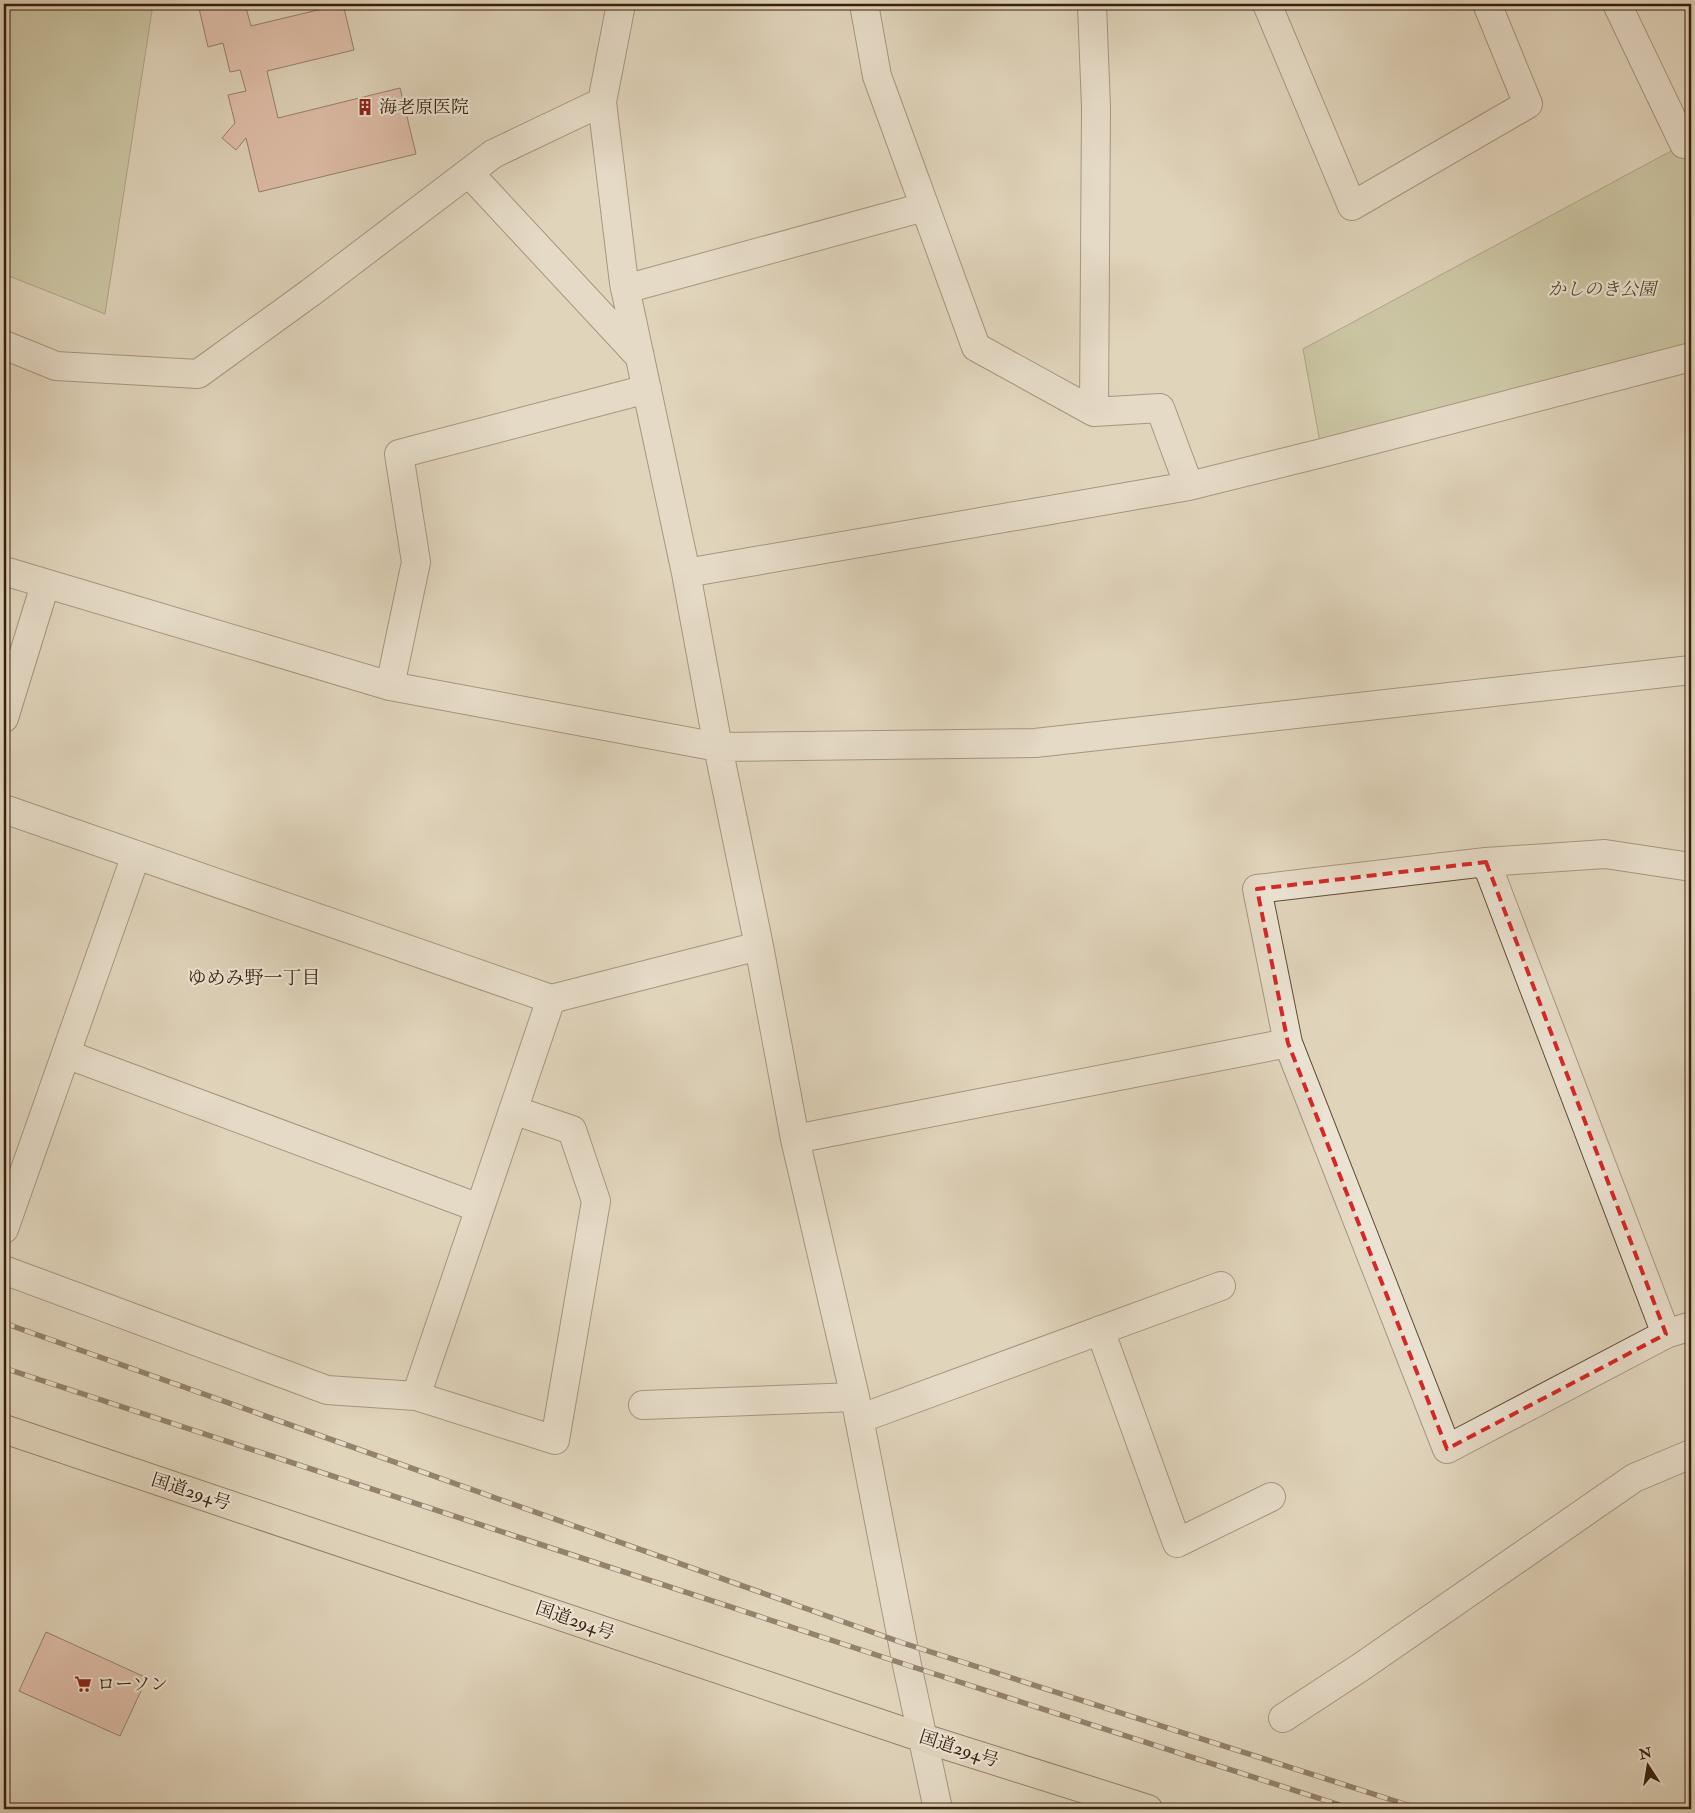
<svg xmlns="http://www.w3.org/2000/svg" width="1695" height="1813" viewBox="0 0 1695 1813" font-family="'IM FELL Double Pica','Noto Serif JP',serif">
  <rect width="100%" height="100%" fill="#e0d4bb"/>
  <filter id="stains"><feTurbulence type="fractalNoise" baseFrequency=".004" numOctaves="4"/><feColorMatrix values="0 0 0 0 .2 0 0 0 0 .09 0 0 0 0 .02 0 0 0 .5 -.17"/></filter>
  <radialGradient id="worn" r=".72"><stop offset=".6" stop-color="#630" stop-opacity="0"/><stop offset="1" stop-color="#630" stop-opacity=".3"/></radialGradient>
  <!-- green -->
  <path fill="#b7bb8c" stroke="#786d4c" d="M 4,4 L 153,4 L 105,314 L 4,274 Z
    M 1684,144 L 1691,145 L 1691,357 L 1322,453 L 1303,349 Z"/>
  <!-- building -->
  <path fill="#e1a795" stroke="#381f0b" d="M 198,4 L 245,4 L 251,26 L 343,4 L 354,50 L 267,71 L 278,118 L 400,88 L 416,154 L 259,192 L 246,138 L 236,150 L 222,138 L 235,123 L 228,95 L 246,91 L 240,70 L 230,72 L 223,43 L 208,47 Z
    M 46,1632 L 147,1678 L 120,1736 L 19,1691 Z"/>
  <g fill="none" stroke-linecap="round" stroke-linejoin="round">
    <!-- minor casing -->
    <g stroke="#624c37" stroke-width="30">
      <path id="minor" d="M 621,4 L 602,102 L 624,283 L 686,573 L 718,747 L 759,946 L 795,1139 L 855,1397 L 907,1665 L 938,1809
        M 864,4 L 877,76 L 976,347 L 1094,412 L 1160,408 L 1189,486
        M 1267,4 L 1352,206 L 1528,104 L 1487,4
        M 1617,4 L 1684,144 L 1691,145
        M 1092,5 L 1096,107 L 1094,412
        M 469,173 L 640,357
        M 625,289 L 924,207
        M 4,345 L 56,366 L 198,374 L 310,293 L 493,154 L 602,102
        M 4,571 L 390,686 L 718,747 L 1035,743 L 1691,670
        M 686,573 L 1189,486 L 1322,453 L 1691,357
        M 390,686 L 416,562 L 399,454 L 647,389
        M 4,718 L 45,585
        M 4,809 L 551,999 L 759,946
        M 1486,862 L 1666,1334
        M 1288,1043 L 1257,889 L 1486,862 L 1605,854 L 1691,867
        M 66,1054 L 479,1208
        M 795,1139 L 1288,1043 L 1447,1449 L 1666,1334 L 1691,1326
        M 4,1229 L 136,855
        M 4,1270 L 327,1390 L 416,1396 L 551,999
        M 1100,1330 L 1177,1543 L 1271,1497
        M 416,1396 L 555,1440 L 596,1201 L 572,1130 L 513,1110
        M 643,1405 L 855,1397
        M 859,1419 L 1221,1286
        M 1283,1718 L 1361,1667 L 1634,1478 L 1691,1454"/>
    </g>
    <!-- highway casing -->
    <g stroke="#381f0b" stroke-width="30">
      <path id="highway" d="M 4,1429 L 923,1738 L 1148,1809"/>
    </g>
    <!-- minor -->
    <use href="#minor" stroke="#ebe3d3" stroke-width="28"/>
    <!-- highway -->
    <use href="#highway" stroke="#e0d4bb" stroke-width="28"/>
    <!-- rail casing -->
    <g stroke="#381f0b" stroke-width="5.5">
      <path id="rail" d="M 4,1323 L 903,1643 L 1420,1809
        M 4,1368 L 907,1665 L 1352,1809"/>
    </g>
    <!-- rail -->
    <use href="#rail" stroke="#ebe3d3" stroke-width="4" stroke-dasharray="11" stroke-linecap="butt"/>
  </g>
  <!-- marked area -->
  <path d="M0 0H1695V1813H0ZM 1486,862 L 1666,1334 L 1447,1449 L 1288,1043 L 1257,889 Z" fill="#e0d4bb" fill-opacity=".55" fill-rule="evenodd"/>
  <path fill="none" stroke="#d62828" stroke-width="4" stroke-dasharray="10 6" stroke-linejoin="round" d="M 1486,862 L 1666,1334 L 1447,1449 L 1288,1043 L 1257,889 Z"/>
  <!-- icons -->
  <defs>
    <g id="building-bare" transform="scale(1.35)"><path d="M-4-6H4V6H1V3H-1V6H-4ZM-2.5-4.3h1.7v1.8h-1.7ZM.8-4.3h1.7v1.8H.8ZM-2.5-1h1.7V.8h-1.7ZM.8-1h1.7V.8H.8Z" fill="#8f2418" stroke="#ebe3d3" stroke-width="2.5" paint-order="stroke"/></g>
    <g id="supermarket-bare" transform="scale(1.35)"><path d="M-6-5.5h2.5l.6 2H6L4.5 2H-2.5L-4.4-4H-6ZM-1.5 3.2a1.3 1.3 0 1 0 .1 0ZM3 3.2a1.3 1.3 0 1 0 .1 0Z" fill="#8f2418" stroke="#ebe3d3" stroke-width="2.5" paint-order="stroke"/></g>
  </defs>
  <g fill-rule="evenodd">
    <use href="#building-bare" x="365" y="107"/>
    <use href="#supermarket-bare" x="83" y="1684"/>
  </g>
  <g text-anchor="middle" dominant-baseline="central" stroke-width="4.5" stroke-linejoin="round" paint-order="stroke">
    <!-- poi labels -->
    <g font-size="18" fill="#381f0b" stroke="#ebe3d3" text-anchor="start">
      <text x="379" y="107">海老原医院</text>
      <text x="97" y="1684">ローソン</text>
    </g>
    <!-- park labels -->
    <g font-size="18" font-style="italic" fill="#58462b" stroke="#ebe3d3">
      <text x="1602" y="289">かしのき公園</text>
    </g>
    <!-- street labels -->
    <g font-size="18" fill="#381f0b" stroke="#ebe3d3">
      <text transform="translate(191 1492) rotate(18)">国道294号</text>
      <text transform="translate(575 1621) rotate(19)">国道294号</text>
      <text transform="translate(959 1749) rotate(18)">国道294号</text>
    </g>
    <!-- neighbourhood labels -->
    <g font-size="19" fill="#381f0b" stroke="#ebe3d3">
      <text x="254" y="978">ゆめみ野一丁目</text>
    </g>
  </g>
  <!-- margin -->
  <rect width="1695" height="1813" fill="none" stroke="#e0d4bb" stroke-width="20"/>
  <rect x="5" y="5" width="1685" height="1803" fill="none" stroke="#381f0b" stroke-width="2.5"/>
  <rect x="10" y="10" width="1675" height="1793" fill="none" stroke="#381f0b"/>
  <!-- north arrow -->
  <g transform="translate(1648 1766) rotate(348)" stroke="#ebe3d3" stroke-width="4" paint-order="stroke">
  <path d="M0-4L9 19L0 12L-9 19Z" fill="#381f0b"/>
  <text y="-8" font-size="14" font-weight="bold" text-anchor="middle" fill="#381f0b">N</text>
  </g>
  <rect width="100%" height="100%" filter="url(#stains)"/>
  <rect width="100%" height="100%" fill="url(#worn)"/>
</svg>
